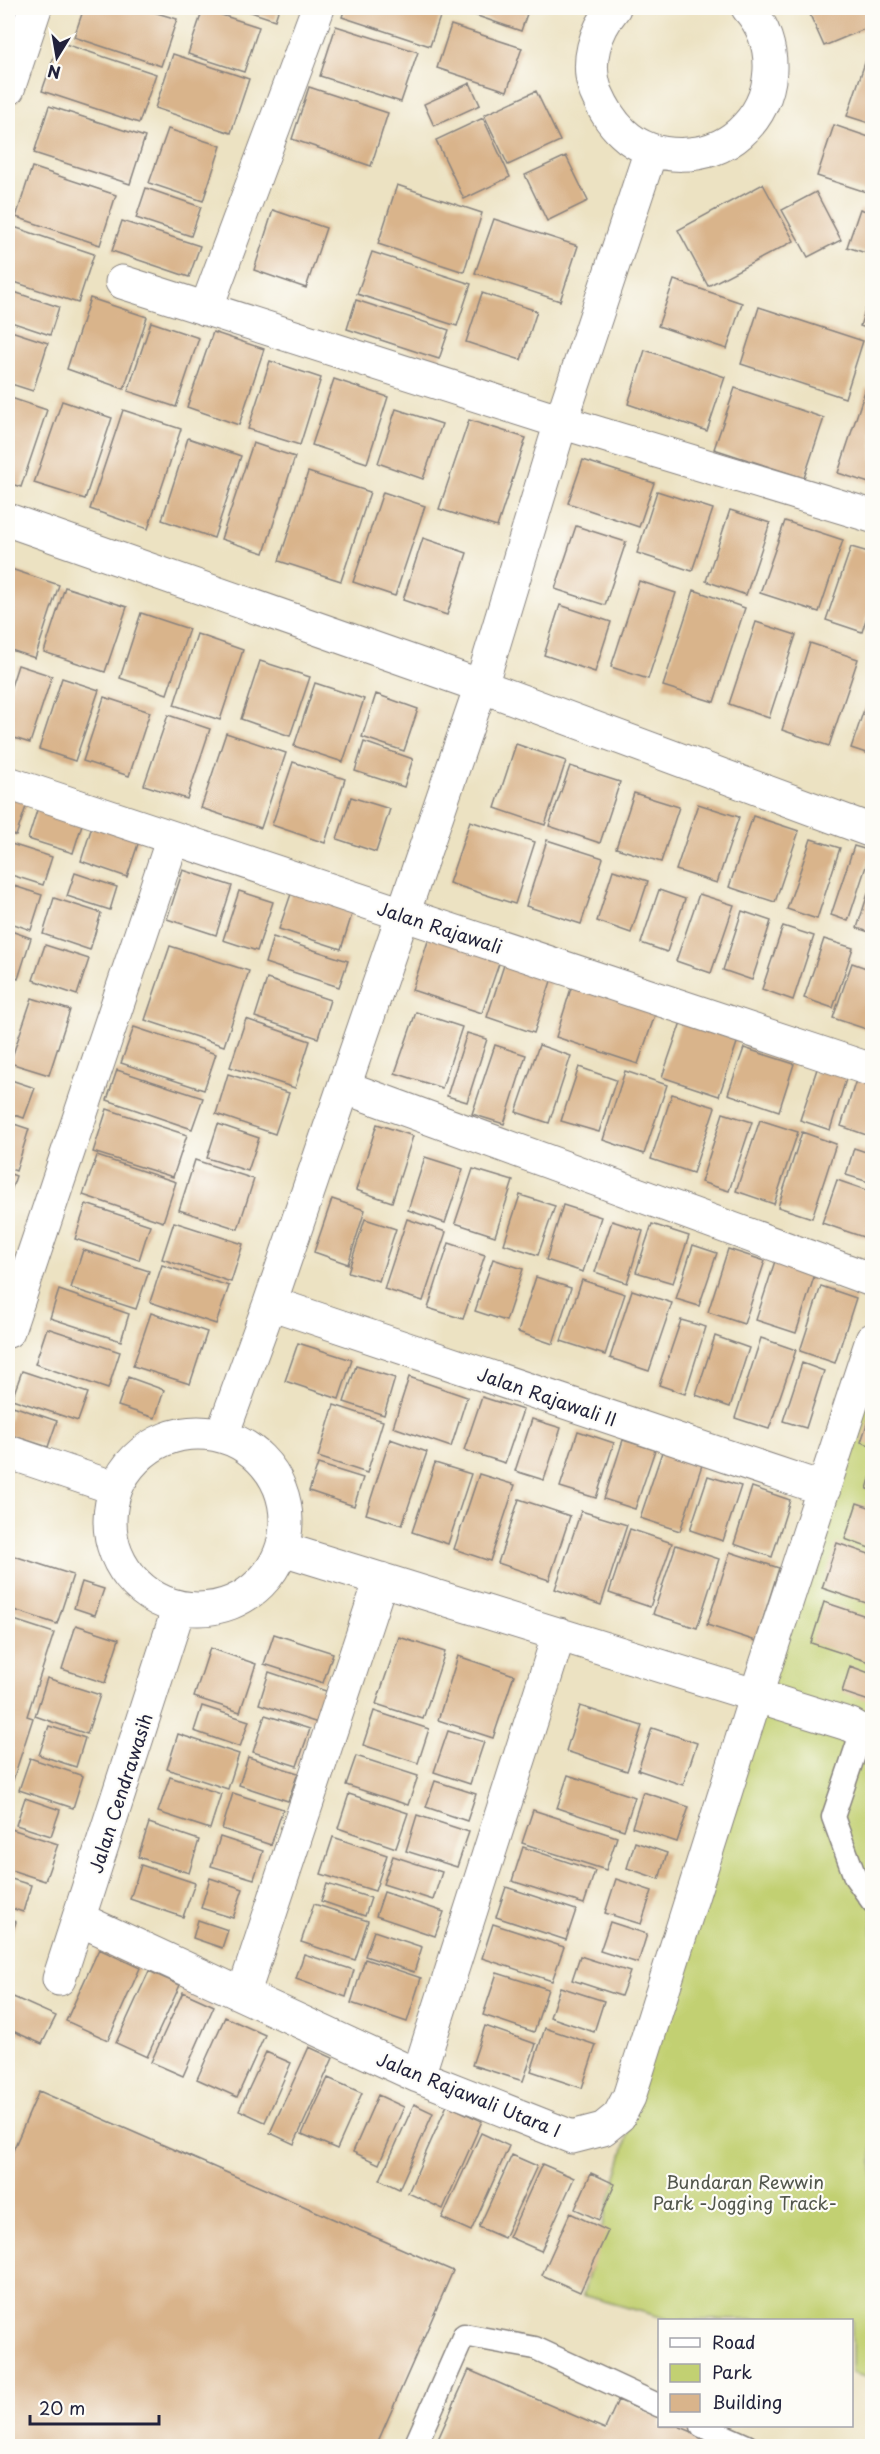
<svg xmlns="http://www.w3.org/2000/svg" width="880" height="2454" viewBox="0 0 880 2454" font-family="'Playpen Sans',sans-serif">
  <rect width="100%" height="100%" fill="#fdfcf7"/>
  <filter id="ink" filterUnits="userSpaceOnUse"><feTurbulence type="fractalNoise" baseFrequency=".0167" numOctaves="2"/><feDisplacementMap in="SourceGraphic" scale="12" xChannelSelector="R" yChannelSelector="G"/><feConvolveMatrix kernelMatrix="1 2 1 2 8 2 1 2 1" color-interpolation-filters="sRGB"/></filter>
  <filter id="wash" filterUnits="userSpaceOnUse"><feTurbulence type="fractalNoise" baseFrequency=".008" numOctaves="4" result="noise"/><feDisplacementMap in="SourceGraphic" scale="24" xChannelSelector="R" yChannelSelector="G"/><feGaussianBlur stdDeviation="1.35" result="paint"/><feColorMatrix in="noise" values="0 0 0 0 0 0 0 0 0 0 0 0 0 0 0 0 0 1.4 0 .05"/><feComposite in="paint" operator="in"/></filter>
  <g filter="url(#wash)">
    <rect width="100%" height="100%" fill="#ece2c2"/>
    <!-- green -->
    <path fill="#c2d072" stroke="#727956" stroke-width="1.5" d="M 872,1340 L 872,2379 L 852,2373 L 852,2320 L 671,2320 L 583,2295 L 706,1856 Z"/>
    <g id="blocks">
      <!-- building -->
      <path fill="#d9b48b" d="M 84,8 L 140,8 L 177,19 L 161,66 L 74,37 Z
        M 239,8 L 279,8 L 275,20 Z
        M 345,8 L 443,8 L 430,46 L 342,17 Z
        M 461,8 L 529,8 L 521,31 L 460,10 Z
        M 807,8 L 872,8 L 872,26 L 824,46 Z
        M 203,9 L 259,27 L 244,72 L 188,54 Z
        M 451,25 L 522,48 L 507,91 L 437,68 Z
        M 336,26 L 418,52 L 401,102 L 320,76 Z
        M 59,42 L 156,74 L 139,123 L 42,91 Z
        M 872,42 L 872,124 L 847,116 Z
        M 173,54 L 249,79 L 231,133 L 155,108 Z
        M 470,83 L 480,105 L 434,126 L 424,104 Z
        M 309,87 L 388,113 L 371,166 L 292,139 Z
        M 536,91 L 560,141 L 508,165 L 484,115 Z
        M 49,106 L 145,137 L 130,184 L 34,153 Z
        M 483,118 L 510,177 L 464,199 L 436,140 Z
        M 834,125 L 872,138 L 872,194 L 817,176 Z
        M 168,129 L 221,146 L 203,201 L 149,183 Z
        M 566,156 L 588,201 L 547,221 L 525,175 Z
        M 32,167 L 116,195 L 100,245 L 16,217 Z
        M 763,184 L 794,241 L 708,286 L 678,230 Z
        M 397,185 L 482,213 L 464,272 L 378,244 Z
        M 146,188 L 201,207 L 191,236 L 136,218 Z
        M 816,192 L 841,240 L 808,257 L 782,210 Z
        M 860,209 L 872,213 L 872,255 L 847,247 Z
        M 273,210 L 326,228 L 306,288 L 254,270 Z
        M 494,219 L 578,246 L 560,301 L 475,273 Z
        M 122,221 L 200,246 L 189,277 L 112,251 Z
        M 8,225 L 94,254 L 78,303 L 8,280 Z
        M 372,252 L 471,284 L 457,326 L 357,294 Z
        M 674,280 L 742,303 L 727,349 L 658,326 Z
        M 872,289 L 872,330 L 860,326 Z
        M 8,290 L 59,307 L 50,335 L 8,321 Z
        M 482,293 L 537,311 L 521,360 L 466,342 Z
        M 90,298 L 147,317 L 124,389 L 67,369 Z
        M 356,300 L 449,330 L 439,359 L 347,329 Z
        M 759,307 L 863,341 L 845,398 L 741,364 Z
        M 151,322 L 199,338 L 176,407 L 128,391 Z
        M 8,330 L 48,343 L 33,391 L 8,383 Z
        M 213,332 L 264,349 L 239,425 L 187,407 Z
        M 645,350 L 725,377 L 707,431 L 628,404 Z
        M 270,361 L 321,378 L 300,445 L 248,429 Z
        M 334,379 L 388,397 L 367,463 L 312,445 Z
        M 735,388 L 824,418 L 804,478 L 714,449 Z
        M 866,388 L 872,390 L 872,484 L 838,473 Z
        M 8,397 L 47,410 L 21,487 L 8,483 Z
        M 62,401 L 112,418 L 85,499 L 34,483 Z
        M 396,409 L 442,424 L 423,479 L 378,463 Z
        M 123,410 L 181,429 L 148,529 L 90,509 Z
        M 469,420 L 526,438 L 497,527 L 439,509 Z
        M 188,438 L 241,456 L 214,538 L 162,520 Z
        M 253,443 L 295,457 L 264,553 L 221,539 Z
        M 583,460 L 654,483 L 639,527 L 568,503 Z
        M 308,472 L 370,492 L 341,581 L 279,561 Z
        M 657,491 L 713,509 L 692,571 L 637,553 Z
        M 383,492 L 425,506 L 395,596 L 353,582 Z
        M 730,510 L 770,523 L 746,595 L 706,581 Z
        M 785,521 L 843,540 L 819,612 L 760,593 Z
        M 576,526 L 626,542 L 605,605 L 555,589 Z
        M 423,538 L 467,553 L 447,615 L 403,600 Z
        M 851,547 L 872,553 L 872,601 L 862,632 L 826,620 Z
        M 8,568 L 59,585 L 35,658 L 8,649 Z
        M 639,581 L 676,593 L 648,679 L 611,667 Z
        M 65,587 L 127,607 L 105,672 L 44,652 Z
        M 694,590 L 745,608 L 714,702 L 663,686 Z
        M 560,605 L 611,622 L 595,672 L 544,655 Z
        M 141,613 L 189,629 L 167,694 L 120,678 Z
        M 756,622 L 796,635 L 769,718 L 729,704 Z
        M 197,634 L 243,650 L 220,720 L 174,705 Z
        M 810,643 L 858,659 L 829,746 L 782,730 Z
        M 260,661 L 310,677 L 290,736 L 241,719 Z
        M 18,665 L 52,676 L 30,743 L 8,736 L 8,696 Z
        M 62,678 L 99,690 L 75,761 L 39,749 Z
        M 315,683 L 364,699 L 343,762 L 294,746 Z
        M 872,686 L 872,755 L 851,748 Z
        M 376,694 L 418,709 L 404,751 L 362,737 Z
        M 104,697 L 150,712 L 129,776 L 83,761 Z
        M 168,715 L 210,729 L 187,799 L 144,785 Z
        M 226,733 L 286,753 L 261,828 L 201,808 Z
        M 364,742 L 413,759 L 404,787 L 355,771 Z
        M 516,744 L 566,761 L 545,825 L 495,808 Z
        M 293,762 L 345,779 L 325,843 L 272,825 Z
        M 570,766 L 620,782 L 600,843 L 549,826 Z
        M 8,788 L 30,795 L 16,836 L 8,833 Z
        M 634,793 L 679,807 L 661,862 L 616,848 Z
        M 351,797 L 390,809 L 376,852 L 337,839 Z
        M 39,804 L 84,818 L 73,853 L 28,839 Z
        M 698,804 L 739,817 L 717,883 L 676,870 Z
        M 753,816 L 799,831 L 775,902 L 729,887 Z
        M 94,820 L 141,835 L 127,877 L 81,861 Z
        M 470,821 L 535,842 L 515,904 L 449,883 Z
        M 811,839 L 840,848 L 817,919 L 787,909 Z
        M 547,840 L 603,858 L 581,924 L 526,906 Z
        M 8,843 L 52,857 L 43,885 L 8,874 Z
        M 854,846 L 871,851 L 848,921 L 831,915 Z
        M 183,870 L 232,886 L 216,935 L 167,919 Z
        M 613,870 L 648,881 L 631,933 L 597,921 Z
        M 75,873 L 117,887 L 110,910 L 67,896 Z
        M 872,881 L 872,933 L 857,928 Z
        M 8,884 L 42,895 L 31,930 L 8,922 Z
        M 659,890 L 685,899 L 667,952 L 641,943 Z
        M 239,891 L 273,902 L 257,951 L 223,940 Z
        M 292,891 L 353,911 L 341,949 L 279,929 Z
        M 699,894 L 734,905 L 711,973 L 676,961 Z
        M 54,898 L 101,913 L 90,950 L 43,934 Z
        M 742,911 L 771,921 L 752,980 L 723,970 Z
        M 783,926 L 814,936 L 793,1000 L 762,989 Z
        M 8,930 L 31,938 L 18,979 L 8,975 Z
        M 431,932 L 502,955 L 482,1013 L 412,990 Z
        M 273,937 L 348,961 L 339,987 L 265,963 Z
        M 824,939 L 853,948 L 833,1008 L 804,998 Z
        M 45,945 L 89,959 L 77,995 L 33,980 Z
        M 170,946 L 249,971 L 224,1046 L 145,1020 Z
        M 507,956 L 554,972 L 534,1033 L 487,1017 Z
        M 852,963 L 872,970 L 872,1031 L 833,1018 Z
        M 267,979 L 330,1000 L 318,1038 L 255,1017 Z
        M 572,985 L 656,1012 L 638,1064 L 556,1037 Z
        M 32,998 L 70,1010 L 49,1075 L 10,1063 Z
        M 416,1012 L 462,1027 L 442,1088 L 395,1073 Z
        M 246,1019 L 310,1041 L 295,1088 L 230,1067 Z
        M 681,1022 L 738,1040 L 719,1096 L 662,1077 Z
        M 134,1027 L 216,1054 L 204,1090 L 121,1063 Z
        M 467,1033 L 487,1039 L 467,1102 L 447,1096 Z
        M 495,1045 L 526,1055 L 504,1124 L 472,1114 Z
        M 539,1045 L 571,1056 L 549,1123 L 516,1112 Z
        M 744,1048 L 794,1064 L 779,1111 L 728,1094 Z
        M 818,1066 L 847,1076 L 830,1130 L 800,1120 Z
        M 579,1067 L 616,1080 L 599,1132 L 561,1121 Z
        M 117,1070 L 203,1098 L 192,1129 L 107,1100 Z
        M 625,1071 L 667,1085 L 644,1154 L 603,1140 Z
        M 228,1074 L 289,1093 L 275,1134 L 216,1114 Z
        M 858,1074 L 872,1078 L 872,1137 L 841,1126 Z
        M 8,1079 L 35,1088 L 24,1118 L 8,1113 Z
        M 672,1094 L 715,1107 L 693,1173 L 651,1159 Z
        M 107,1109 L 187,1135 L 173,1177 L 93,1152 Z
        M 723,1113 L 752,1122 L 729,1191 L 701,1182 Z
        M 760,1120 L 798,1132 L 774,1204 L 736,1191 Z
        M 8,1122 L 29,1129 L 16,1171 L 8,1168 Z
        M 218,1124 L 259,1138 L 248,1171 L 207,1158 Z
        M 377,1124 L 413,1136 L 392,1202 L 356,1190 Z
        M 802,1132 L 836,1144 L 812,1218 L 778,1207 Z
        M 854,1148 L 872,1154 L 872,1183 L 846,1175 Z
        M 97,1156 L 176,1182 L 163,1222 L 83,1195 Z
        M 425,1157 L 463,1169 L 445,1223 L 408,1210 Z
        M 195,1160 L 254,1179 L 238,1229 L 179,1210 Z
        M 473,1169 L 513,1181 L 495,1236 L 455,1223 Z
        M 8,1173 L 16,1176 L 8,1200 Z
        M 837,1180 L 872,1192 L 872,1240 L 822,1223 Z
        M 520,1195 L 555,1206 L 538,1255 L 504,1244 Z
        M 332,1199 L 365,1210 L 348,1264 L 314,1252 Z
        M 86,1204 L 150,1225 L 139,1260 L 75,1239 Z
        M 563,1205 L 601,1217 L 583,1272 L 546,1260 Z
        M 365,1219 L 396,1229 L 379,1281 L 348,1272 Z
        M 407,1219 L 446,1232 L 423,1301 L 384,1289 Z
        M 612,1221 L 643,1231 L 627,1283 L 595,1272 Z
        M 174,1222 L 243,1244 L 231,1282 L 162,1259 Z
        M 652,1224 L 689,1236 L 673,1283 L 636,1272 Z
        M 449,1243 L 485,1255 L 463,1319 L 428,1308 Z
        M 693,1245 L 717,1253 L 699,1306 L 676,1299 Z
        M 728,1249 L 765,1261 L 744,1324 L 708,1312 Z
        M 83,1250 L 149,1271 L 136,1309 L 71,1288 Z
        M 493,1259 L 523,1269 L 506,1321 L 475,1311 Z
        M 775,1261 L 815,1274 L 796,1333 L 756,1320 Z
        M 162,1265 L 229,1286 L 216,1324 L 150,1302 Z
        M 536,1277 L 571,1288 L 553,1344 L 518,1332 Z
        M 582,1280 L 625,1294 L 605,1355 L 561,1341 Z
        M 821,1286 L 856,1298 L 835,1363 L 800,1351 Z
        M 59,1290 L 129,1314 L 121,1341 L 50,1318 Z
        M 632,1290 L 672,1303 L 649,1371 L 610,1358 Z
        M 151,1313 L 207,1332 L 190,1384 L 133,1366 Z
        M 681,1320 L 706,1327 L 685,1394 L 659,1385 Z
        M 47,1328 L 120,1352 L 108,1389 L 35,1364 Z
        M 715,1336 L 749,1348 L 730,1407 L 696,1395 Z
        M 761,1338 L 796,1350 L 769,1429 L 735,1418 Z
        M 298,1343 L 352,1360 L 339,1399 L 285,1381 Z
        M 802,1363 L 824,1371 L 806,1428 L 783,1421 Z
        M 356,1366 L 395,1378 L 384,1415 L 344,1402 Z
        M 22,1371 L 88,1393 L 78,1421 L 12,1399 Z
        M 128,1377 L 164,1390 L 155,1418 L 118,1406 Z
        M 409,1377 L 467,1397 L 451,1447 L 393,1427 Z
        M 482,1397 L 523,1410 L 505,1463 L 464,1450 Z
        M 334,1405 L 383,1421 L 367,1473 L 318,1457 Z
        M 13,1406 L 57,1421 L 48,1447 L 8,1434 L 8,1422 Z
        M 872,1409 L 872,1446 L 861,1442 Z
        M 532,1419 L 561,1428 L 544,1480 L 515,1471 Z
        M 578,1431 L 614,1443 L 596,1498 L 560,1487 Z
        M 390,1439 L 427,1452 L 402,1525 L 366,1514 Z
        M 623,1440 L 655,1450 L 635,1509 L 604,1499 Z
        M 663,1449 L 703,1462 L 680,1531 L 640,1518 Z
        M 435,1463 L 471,1474 L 448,1544 L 412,1532 Z
        M 318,1464 L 363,1478 L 354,1506 L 309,1491 Z
        M 872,1472 L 872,1491 L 867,1489 Z
        M 479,1474 L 515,1485 L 490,1561 L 454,1549 Z
        M 708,1476 L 741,1486 L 723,1541 L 690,1530 Z
        M 752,1487 L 790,1500 L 772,1557 L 734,1544 Z
        M 519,1499 L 570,1516 L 549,1580 L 498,1563 Z
        M 857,1503 L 872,1508 L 872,1549 L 845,1539 Z
        M 581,1511 L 627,1525 L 601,1605 L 555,1589 Z
        M 630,1529 L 672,1543 L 650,1607 L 609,1593 Z
        M 837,1543 L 872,1555 L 872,1605 L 822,1588 Z
        M 676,1545 L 719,1559 L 697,1628 L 653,1614 Z
        M 730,1552 L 779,1568 L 756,1641 L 707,1625 Z
        M 8,1554 L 73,1575 L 57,1624 L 8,1608 Z
        M 82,1582 L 104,1589 L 95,1615 L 74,1608 Z
        M 824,1602 L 872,1618 L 872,1663 L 811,1643 Z
        M 14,1620 L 54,1633 L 27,1716 L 33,1718 L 13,1780 L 8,1778 L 8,1640 Z
        M 76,1625 L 119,1639 L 105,1683 L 62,1669 Z
        M 274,1634 L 333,1653 L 323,1683 L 264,1664 Z
        M 399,1637 L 445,1652 L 423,1719 L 376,1704 Z
        M 210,1648 L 256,1664 L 240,1712 L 194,1697 Z
        M 458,1656 L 514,1675 L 493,1738 L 438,1720 Z
        M 850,1666 L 872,1674 L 872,1702 L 842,1692 Z
        M 269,1672 L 329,1692 L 318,1723 L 259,1704 Z
        M 47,1678 L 100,1695 L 87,1734 L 35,1716 Z
        M 202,1706 L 249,1721 L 240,1747 L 194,1731 Z
        M 580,1706 L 642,1726 L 627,1771 L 566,1751 Z
        M 374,1711 L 429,1729 L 418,1763 L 363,1745 Z
        M 265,1715 L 310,1729 L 297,1766 L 253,1752 Z
        M 49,1726 L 85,1738 L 76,1767 L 39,1755 Z
        M 652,1728 L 697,1743 L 683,1785 L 638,1770 Z
        M 448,1731 L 484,1742 L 470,1784 L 434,1772 Z
        M 178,1734 L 239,1754 L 228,1789 L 167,1769 Z
        M 356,1756 L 418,1776 L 408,1805 L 346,1785 Z
        M 248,1757 L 298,1773 L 288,1801 L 239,1785 Z
        M 30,1758 L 83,1776 L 73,1808 L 19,1790 Z
        M 568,1775 L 635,1797 L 624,1830 L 557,1808 Z
        M 170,1777 L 221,1794 L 210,1829 L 158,1812 Z
        M 435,1781 L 476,1794 L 467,1821 L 426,1807 Z
        M 643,1792 L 689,1807 L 677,1842 L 632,1827 Z
        M 233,1793 L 283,1809 L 271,1845 L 222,1829 Z
        M 349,1794 L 408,1813 L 396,1848 L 338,1828 Z
        M 25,1798 L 60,1810 L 51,1836 L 16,1825 Z
        M 533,1810 L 617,1837 L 606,1870 L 522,1843 Z
        M 417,1815 L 469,1832 L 457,1867 L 406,1851 Z
        M 149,1823 L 199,1840 L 189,1873 L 138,1857 Z
        M 8,1828 L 58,1844 L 45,1881 L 8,1869 Z
        M 220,1837 L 263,1851 L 254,1879 L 211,1866 Z
        M 333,1837 L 387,1855 L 375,1891 L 321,1874 Z
        M 635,1842 L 667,1853 L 659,1879 L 627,1868 Z
        M 523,1847 L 595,1871 L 584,1904 L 512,1881 Z
        M 393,1856 L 442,1872 L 433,1900 L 383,1884 Z
        M 141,1865 L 195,1883 L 183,1917 L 130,1899 Z
        M 8,1878 L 31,1885 L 23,1912 L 8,1907 Z
        M 210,1878 L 243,1889 L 233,1918 L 201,1908 Z
        M 616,1879 L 652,1891 L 641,1924 L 605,1913 Z
        M 327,1884 L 371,1898 L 365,1916 L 321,1901 Z
        M 506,1887 L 576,1910 L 566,1940 L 496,1917 Z
        M 384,1892 L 444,1912 L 435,1936 L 376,1916 Z
        M 314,1904 L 368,1921 L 355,1960 L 301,1942 Z
        M 8,1919 L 16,1922 L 8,1944 Z
        M 198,1920 L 228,1930 L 222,1948 L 193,1938 Z
        M 610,1922 L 647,1934 L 638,1963 L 600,1951 Z
        M 493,1924 L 564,1947 L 552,1981 L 482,1958 Z
        M 374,1931 L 422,1947 L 414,1972 L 365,1956 Z
        M 99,1949 L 140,1968 L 108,2040 L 66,2021 Z
        M 304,1954 L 354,1970 L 346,1997 L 296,1979 Z
        M 580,1956 L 630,1972 L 621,1996 L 572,1980 Z
        M 365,1959 L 421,1978 L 407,2022 L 351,2003 Z
        M 149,1971 L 180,1985 L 147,2057 L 116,2043 Z
        M 497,1973 L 548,1989 L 534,2032 L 483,2015 Z
        M 560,1987 L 604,2001 L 594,2032 L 550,2017 Z
        M 183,1992 L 214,2006 L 183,2076 L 151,2062 Z
        M 11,1996 L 56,2016 L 42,2044 L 8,2029 L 8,2003 Z
        M 225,2017 L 265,2035 L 237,2097 L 197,2079 Z
        M 485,2026 L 536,2044 L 523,2081 L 472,2065 Z
        M 545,2028 L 596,2045 L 582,2088 L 531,2071 Z
        M 309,2047 L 333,2058 L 294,2144 L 270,2133 Z
        M 266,2052 L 291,2063 L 265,2122 L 239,2110 Z
        M 328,2078 L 362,2093 L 337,2149 L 302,2134 Z
        M 39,2091 L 453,2271 L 376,2446 L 8,2446 L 8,2162 Z
        M 378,2095 L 404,2107 L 379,2164 L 353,2152 Z
        M 414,2104 L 433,2113 L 399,2189 L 380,2180 Z
        M 447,2105 L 482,2121 L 443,2209 L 408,2193 Z
        M 481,2133 L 509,2146 L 471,2231 L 442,2218 Z
        M 512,2155 L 537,2166 L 504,2238 L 479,2227 Z
        M 542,2164 L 574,2178 L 541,2251 L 509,2237 Z
        M 591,2173 L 615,2184 L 599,2220 L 575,2209 Z
        M 570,2213 L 608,2231 L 580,2292 L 542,2275 Z
        M 469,2370 L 605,2429 L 618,2400 L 660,2418 L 660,2426 L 678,2426 L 726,2446 L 435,2446 Z"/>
    </g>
  </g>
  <g filter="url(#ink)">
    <use href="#blocks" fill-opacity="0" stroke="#87827e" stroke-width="1.5"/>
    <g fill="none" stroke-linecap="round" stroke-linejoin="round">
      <!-- lane casing -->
      <g stroke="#87827e" stroke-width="25">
        <path id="lane" d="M 862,1731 L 833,1817 L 855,1877 L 872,1901
          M 702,2426 L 747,2446
          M 415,2446 L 464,2335 L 535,2348 L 660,2406"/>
      </g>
      <!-- street casing -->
      <g stroke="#87827e" stroke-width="35">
        <path id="street" d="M 614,8 C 595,31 585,62 596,92 C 603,108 610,121 623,133 C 653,162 709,161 740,133 C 777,100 780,44 748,8
          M 8,89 L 35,8
          M 122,282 L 561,422 L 872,516
          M 206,309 L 318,8
          M 8,520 L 481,686 L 872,831
          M 8,783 L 872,1070
          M 344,1087 L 872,1280
          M 270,1303 L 824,1489
          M 8,1331 L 173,838
          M110 1521a88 88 0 1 1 176 0a88 88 0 1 1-176 0Z
          M 222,1435 L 270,1303 L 481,686 L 561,422 L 651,150
          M 8,1452 L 115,1488
          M 283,1549 L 851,1725 L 872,1737
          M 79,1919 L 418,2076 L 572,2137 L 603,2129 L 619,2116 L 629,2097 L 756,1695 L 872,1340
          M 59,1979 L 179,1607
          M 243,1995 L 381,1579
          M 418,2076 L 559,1634"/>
      </g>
      <!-- lane -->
      <use href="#lane" stroke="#fff" stroke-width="22"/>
      <!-- street -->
      <use href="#street" stroke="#fff" stroke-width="33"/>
    </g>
  </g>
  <g text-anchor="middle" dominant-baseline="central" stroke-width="4.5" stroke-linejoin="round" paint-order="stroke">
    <!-- street labels -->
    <g font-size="18" fill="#22223b" stroke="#fdfcf7">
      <text transform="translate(440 927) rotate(18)">Jalan Rajawali</text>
      <text transform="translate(547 1396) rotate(19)">Jalan Rajawali II</text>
      <text transform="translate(120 1793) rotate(-72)">Jalan Cendrawasih</text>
      <text transform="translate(469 2094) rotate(22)">Jalan Rajawali Utara I</text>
    </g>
    <!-- park labels -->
    <g font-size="18" fill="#52564c" stroke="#fdfcf7">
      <text x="745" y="2181">Bundaran Rewwin<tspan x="745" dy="21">Park -Jogging Track-</tspan></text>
    </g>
  </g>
  <!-- margin -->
  <rect width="880" height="2454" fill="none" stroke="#fdfcf7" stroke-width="30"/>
  <!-- legend -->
  <rect x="658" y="2319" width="195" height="108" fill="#fdfcf7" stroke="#a5a5ac" stroke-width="1.5"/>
  <rect x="670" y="2338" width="30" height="9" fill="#ffffff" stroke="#a5a5ac" stroke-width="1.5"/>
  <text x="712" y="2349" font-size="18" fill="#22223b">Road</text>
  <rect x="670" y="2364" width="30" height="18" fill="#c2d072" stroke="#a5a5ac" stroke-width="1.5"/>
  <text x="712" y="2379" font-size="18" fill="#22223b">Park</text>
  <rect x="670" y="2394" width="30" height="18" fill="#d9b48b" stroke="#a5a5ac" stroke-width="1.5"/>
  <text x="712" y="2409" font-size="18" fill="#22223b">Building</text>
  <!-- north arrow -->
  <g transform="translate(57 57) rotate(191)" stroke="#fdfcf7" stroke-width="4.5" paint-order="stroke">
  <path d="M0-4.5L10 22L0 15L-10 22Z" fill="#22223b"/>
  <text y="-9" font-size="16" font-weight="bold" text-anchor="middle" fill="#22223b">N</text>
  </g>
  <!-- scale -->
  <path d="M30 2415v9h129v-9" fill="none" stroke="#22223b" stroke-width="3"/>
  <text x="39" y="2415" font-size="18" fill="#22223b" stroke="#fdfcf7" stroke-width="4.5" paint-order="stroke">20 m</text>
</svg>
